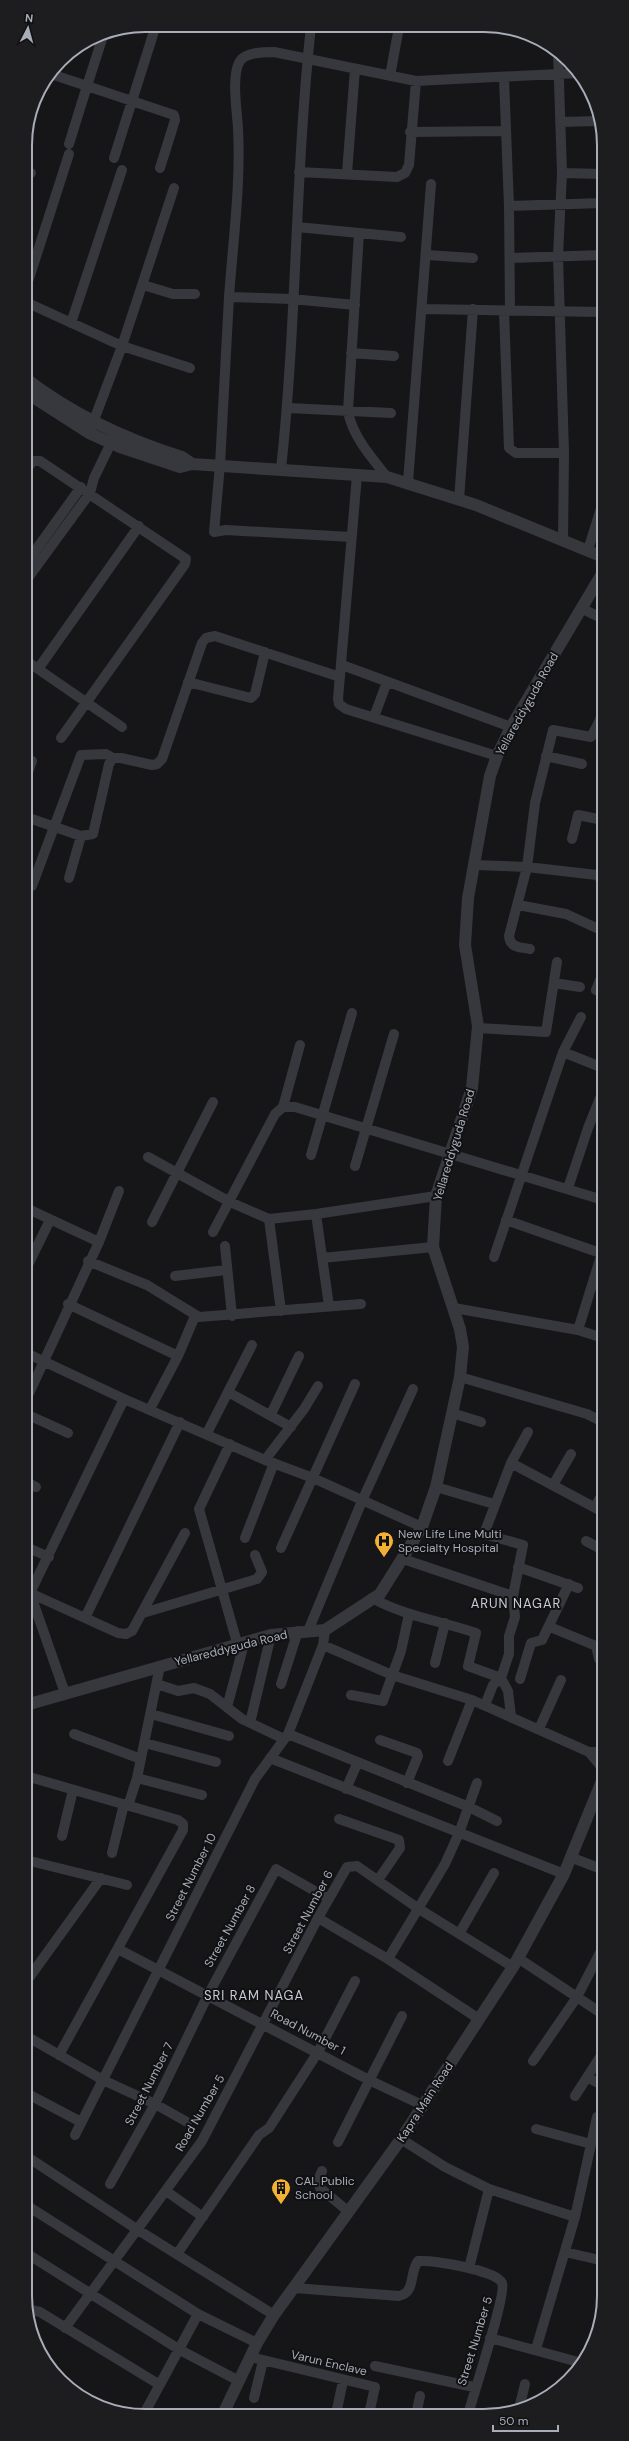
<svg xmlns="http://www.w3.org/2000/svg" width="629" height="2441" viewBox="0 0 629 2441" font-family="'DM Sans',sans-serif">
  <rect width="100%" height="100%" fill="#161618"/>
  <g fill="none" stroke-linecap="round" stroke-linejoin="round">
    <!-- minor -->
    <path stroke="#37383d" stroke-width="10" d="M 104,33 L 87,86 L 174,115 L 175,120 L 160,168
      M 558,52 L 562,173 L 558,256 L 564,453 L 563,541
      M 51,74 L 87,86 L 69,144
      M 390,76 L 399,27
      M 504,78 L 509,206 L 510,310
      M 560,122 L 600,121
      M 410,132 L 506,131
      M 114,158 L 156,25
      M 25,171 L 31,173
      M 299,172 L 397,177 L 405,173 L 409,165 L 416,81
      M 347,173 L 355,69
      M 562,173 L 603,174
      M 509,206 L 603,203
      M 297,227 L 401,237
      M 359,233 L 348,411 C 352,436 372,458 387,477
      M 427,255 L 473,258
      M 510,258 L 603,255
      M 143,285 L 173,294 L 195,294
      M 25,291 L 69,154
      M 229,297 C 233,241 241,184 238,128 C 237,112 231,74 240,61 C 246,52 264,52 274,52 L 416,81 L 578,73
      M 25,298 L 30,304 L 122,346 L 190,368
      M 423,309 L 603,312
      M 504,311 L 509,448 L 516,453 L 564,453
      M 71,323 L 122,170
      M 351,353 L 394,356
      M 288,408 L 391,413
      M 91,428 L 122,346 L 174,188
      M 281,469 C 297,322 295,173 311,26
      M 25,471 L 33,461 L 40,461 L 186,559 L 185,564 L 61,738
      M 357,475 L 338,699 L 339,704 L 346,709 L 497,756
      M 408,482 L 431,184
      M 459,500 L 473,309
      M 351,537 L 226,530 L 214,532 L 220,465 L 229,297 L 292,299 L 355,305
      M 588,550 L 603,502
      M 25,565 L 81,487
      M 25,582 L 90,493 L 94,478 L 111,443
      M 581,608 L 603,619
      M 25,660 L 122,727
      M 342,665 L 511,727
      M 38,669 L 139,526
      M 188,682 L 251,698 L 255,694 L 265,652
      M 374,717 L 387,682
      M 546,756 L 582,764
      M 25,780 L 32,761
      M 26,817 L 81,836 L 93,834 L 109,764 L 113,758
      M 572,839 L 578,815 L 603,820
      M 475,865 L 527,867 L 597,875 L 603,881
      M 69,878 L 81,836
      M 32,886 L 81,755 L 106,754 L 113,758 L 121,758 L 152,765 L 157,764 L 162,759 L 202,643 L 206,638 L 215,636 L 340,677
      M 518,905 L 566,914 L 603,931
      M 530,949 C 520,947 510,948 509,936 L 527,867 L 535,803 L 553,730 L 591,737 L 600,720 L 603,707
      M 603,973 L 596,990 L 603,994
      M 554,983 L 580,987
      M 478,1028 L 546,1032 L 557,962
      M 563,1052 L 603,1068
      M 283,1107 L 295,1107 L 603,1200
      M 311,1155 L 352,1013
      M 148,1157 L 230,1202 L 269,1219 L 316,1214 L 436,1196
      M 355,1166 L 394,1034
      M 568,1188 L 588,1128 L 603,1091
      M 26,1208 L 99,1242
      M 316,1214 L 329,1306
      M 269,1219 L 281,1311
      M 506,1220 L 603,1254
      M 152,1222 L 213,1102
      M 213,1232 L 275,1114 L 283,1107 L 300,1045
      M 225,1246 L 232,1316
      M 494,1257 L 563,1052 L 581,1017
      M 322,1258 L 433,1247
      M 88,1261 L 147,1285 L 199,1317 L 361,1304
      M 26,1269 L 50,1220
      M 175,1276 L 226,1270
      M 68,1304 L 178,1356
      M 454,1308 L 578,1330 L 603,1338
      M 578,1330 L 602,1253
      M 26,1353 L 124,1399 L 265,1460 L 313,1478 L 422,1527
      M 460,1377 L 587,1414 L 603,1422
      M 228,1392 L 291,1427
      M 26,1400 L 99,1242 L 119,1191
      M 150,1409 L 178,1356 L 195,1316
      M 452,1413 L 481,1422
      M 26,1414 L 68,1433
      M 272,1416 L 272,1412 L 299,1356
      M 207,1433 L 252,1345
      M 230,1444 L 199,1509 L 238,1646
      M 265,1460 L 304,1409 L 318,1386
      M 511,1463 L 603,1512
      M 26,1482 L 36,1487
      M 553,1485 L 571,1454
      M 436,1487 L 494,1504
      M 595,1507 L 603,1493
      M 245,1538 L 274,1463
      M 586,1541 L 603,1550
      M 26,1547 L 49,1557
      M 281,1548 L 355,1384
      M 403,1559 L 513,1596
      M 518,1567 L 578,1588
      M 30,1593 L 118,1633 L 126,1634 L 132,1631 L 185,1533
      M 372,1598 C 404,1616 441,1621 476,1633 L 468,1666 L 501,1678 L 508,1691 L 511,1716
      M 143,1613 L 257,1579 L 262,1572 L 255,1555
      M 85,1618 L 180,1422
      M 550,1627 L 596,1646 L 599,1659 L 604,1663
      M 308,1631 L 362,1501 L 413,1389
      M 323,1645 L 392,1675 L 472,1700 L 589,1752 L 604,1752
      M 435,1663 L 445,1623
      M 160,1666 L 137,1778 L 202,1795
      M 520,1679 L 531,1643 L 542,1640 L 569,1584
      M 157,1684 L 178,1691 L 194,1688 L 210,1694 L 242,1719 L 284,1739
      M 281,1684 L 298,1631
      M 65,1693 L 30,1593 L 124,1399
      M 351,1695 L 383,1701 L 401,1651 L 409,1614
      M 485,1705 L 493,1685 L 501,1678 L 509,1654 L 509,1636 L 515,1617 L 513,1596 L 523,1545 L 484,1534 L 511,1463 L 528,1432
      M 227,1707 L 244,1644
      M 151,1714 L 229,1736
      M 250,1723 L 271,1635
      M 539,1729 L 561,1680
      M 74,1734 L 141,1759
      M 288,1734 L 469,1807 L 497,1821
      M 380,1740 L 417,1753 L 418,1756 L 407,1783
      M 145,1743 L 216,1762
      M 589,1752 L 604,1770
      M 270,1758 L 564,1874
      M 448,1761 L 472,1700
      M 26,1776 L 178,1820 L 183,1824 L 183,1830 L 59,2055
      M 346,1789 L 357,1764
      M 592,1804 L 604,1808
      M 128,1806 L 137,1778
      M 339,1819 L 399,1840 L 400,1848 L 378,1880
      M 62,1836 L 73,1790
      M 112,1853 L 124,1804
      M 570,1857 L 604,1870
      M 26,1860 L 127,1885
      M 318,1918 L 388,1959 L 479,2019
      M 459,1934 L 494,1873
      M 118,1949 L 369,2080 L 422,2105
      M 518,1958 L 604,2015
      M 388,1959 L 445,1864 L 459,1833 L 477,1783
      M 26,1962 L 32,1972
      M 26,1982 L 101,1878
      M 26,2036 L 103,2080 L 155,2104 L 187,2122
      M 533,2061 L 577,1997 L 604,1945
      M 587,2077 L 604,2086
      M 26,2093 L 81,2122
      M 575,2096 L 604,2051
      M 536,2129 L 591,2144
      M 75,2135 L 255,1779 L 288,1734 L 323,1645 L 325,1630
      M 401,2139 L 445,2167 L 489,2189 L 575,2217
      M 338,2142 L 402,2016
      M 26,2156 L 138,2230 L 274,2315
      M 322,2171 L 319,2178 L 320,2188 L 349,2212
      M 110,2184 L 155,2104 L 208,1995 L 276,1869 L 329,1899
      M 166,2191 L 203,2217
      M 26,2205 L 198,2314 L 257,2343
      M 565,2252 L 604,2261
      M 26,2253 L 180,2350 L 239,2381
      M 177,2254 L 259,2135 L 269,2128 L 318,2052 L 355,1981
      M 469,2268 L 489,2189
      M 294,2288 L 399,2296 C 416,2292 409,2273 418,2261 C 433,2260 496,2270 502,2283 C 507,2293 473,2395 468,2415
      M 26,2313 L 31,2310 L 40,2312 L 160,2385
      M 65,2328 L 202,2141 L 318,1918 L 347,1867 L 357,1866 L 419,1909 L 513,1967
      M 490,2338 L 582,2363
      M 536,2349 L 575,2217 L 597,2117
      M 250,2357 L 375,2387 L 369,2414
      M 47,2364 L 49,2365
      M 375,2366 L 474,2387
      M 79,2395 L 108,2409
      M 254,2398 L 263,2361
      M 519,2409 L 525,2384
      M 144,2414 L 198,2314
      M 336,2414 L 343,2381
      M 416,2415 L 420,2396"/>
    <!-- tertiary -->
    <path stroke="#37383d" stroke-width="12" d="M 25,378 C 73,415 124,439 182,457 L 192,464
      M 25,392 L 89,433 L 120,447 L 180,467 L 192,464 L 387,477 L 476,505 L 603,557
      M 26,1705 L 271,1635 L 325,1630 L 380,1594 L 422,1527 L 436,1487 L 460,1377 L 463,1347 L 460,1329 L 433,1247 L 436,1196 L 472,1088 L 478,1026 L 465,945 L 468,898 L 490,776 L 497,756 L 511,727 L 603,572
      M 223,2414 L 257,2343 L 274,2315 L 401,2139 L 513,1967 L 564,1874 L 604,1776"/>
  </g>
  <!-- icons -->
  <defs>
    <g id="hospital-pin" transform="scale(1)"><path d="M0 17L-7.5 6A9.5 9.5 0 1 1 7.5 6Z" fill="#f2b134" stroke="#111113"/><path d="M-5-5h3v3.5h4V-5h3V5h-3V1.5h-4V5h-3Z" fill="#111"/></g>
    <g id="building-pin" transform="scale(1)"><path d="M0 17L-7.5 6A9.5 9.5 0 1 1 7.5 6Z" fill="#f2b134" stroke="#111113"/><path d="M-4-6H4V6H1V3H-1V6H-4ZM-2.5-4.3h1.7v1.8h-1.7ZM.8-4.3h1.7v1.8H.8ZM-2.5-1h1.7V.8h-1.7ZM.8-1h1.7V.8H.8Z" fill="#111"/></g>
  </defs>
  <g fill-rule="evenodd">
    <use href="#hospital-pin" x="384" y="1541"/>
    <use href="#building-pin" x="281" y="2188"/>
  </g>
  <g text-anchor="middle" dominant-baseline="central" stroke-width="4" stroke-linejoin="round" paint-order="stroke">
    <!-- street labels -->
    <g font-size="12" fill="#a8adb8" stroke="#111113">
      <text transform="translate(527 704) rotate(-61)">Yellareddyguda Road</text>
      <text transform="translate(454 1145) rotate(-73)">Yellareddyguda Road</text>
      <text transform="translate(231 1648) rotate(-14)">Yellareddyguda Road</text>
      <text transform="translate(191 1877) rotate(-63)">Street Number 10</text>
      <text transform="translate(308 1912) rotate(-62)">Street Number 6</text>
      <text transform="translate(230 1926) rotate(-61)">Street Number 8</text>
      <text transform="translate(308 2032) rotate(28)">Road Number 1</text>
      <text transform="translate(149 2084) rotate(-63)">Street Number 7</text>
      <text transform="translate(425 2102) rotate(-57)">Kapra Main Road</text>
      <text transform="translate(200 2113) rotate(-60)">Road Number 5</text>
      <text transform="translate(475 2341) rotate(-73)">Street Number 5</text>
      <text transform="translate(329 2363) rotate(13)">Varun Enclave</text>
    </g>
    <!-- poi labels -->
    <g font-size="12" fill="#a8adb8" stroke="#111113" text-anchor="start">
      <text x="398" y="1534">New Life Line Multi<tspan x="398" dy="14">Specialty Hospital</tspan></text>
      <text x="295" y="2181">CAL Public<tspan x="295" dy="14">School</tspan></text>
    </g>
    <!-- neighbourhood labels -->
    <g font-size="13" letter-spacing="1" fill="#c9ccd4" stroke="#111113">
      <text x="516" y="1603">ARUN NAGAR</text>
      <text x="254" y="1995">SRI RAM NAGA</text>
    </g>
  </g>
  <!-- crop -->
  <path d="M0 0H629V2441H0ZM145 32H484A113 113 0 0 1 597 145V2296A113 113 0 0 1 484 2409H145A113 113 0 0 1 32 2296V145A113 113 0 0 1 145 32Z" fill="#1d1d20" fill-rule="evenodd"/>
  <path fill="none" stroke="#a8adb8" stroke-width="2" d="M145 32H484A113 113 0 0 1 597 145V2296A113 113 0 0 1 484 2409H145A113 113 0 0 1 32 2296V145A113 113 0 0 1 145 32Z"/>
  <!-- north arrow -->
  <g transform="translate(28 28) rotate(6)" stroke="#111113" stroke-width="3" paint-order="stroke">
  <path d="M0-3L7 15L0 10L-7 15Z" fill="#a8adb8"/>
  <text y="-6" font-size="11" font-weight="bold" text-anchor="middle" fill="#a8adb8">N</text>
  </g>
  <!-- scale -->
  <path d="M493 2425v6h65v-6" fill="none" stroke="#a8adb8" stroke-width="2"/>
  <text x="499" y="2425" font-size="12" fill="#a8adb8" stroke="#111113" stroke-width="3" paint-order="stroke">50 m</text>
</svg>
